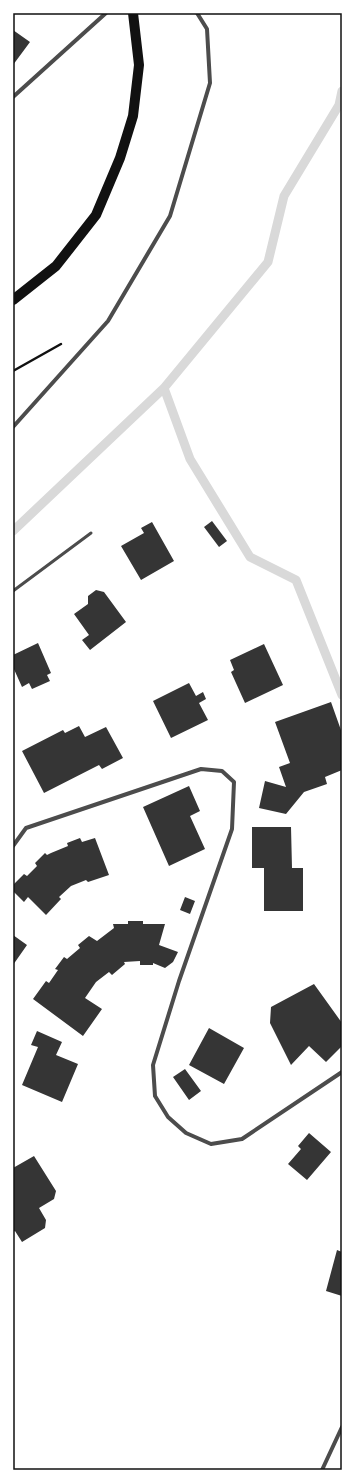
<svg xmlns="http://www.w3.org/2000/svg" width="355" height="1483" viewBox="0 0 355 1483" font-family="'Sofia Sans Condensed',sans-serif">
  <rect width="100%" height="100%" fill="#fff"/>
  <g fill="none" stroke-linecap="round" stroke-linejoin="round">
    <!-- stream -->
    <path stroke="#d9d9d9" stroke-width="9" d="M 164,388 L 190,459 L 250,557 L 296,580 L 342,695
      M 13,531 L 164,388 L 268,262 L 284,196 L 339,105 L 342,91"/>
  </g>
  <!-- building -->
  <path fill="#353535" d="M 13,30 L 30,42 L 13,65 Z
    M 212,521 L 227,541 L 219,547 L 204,527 Z
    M 152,522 L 174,561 L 141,580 L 121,546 L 144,533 L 141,528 Z
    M 96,590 L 104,592 L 126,622 L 90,650 L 82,640 L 89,635 L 74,614 L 88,604 L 88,596 Z
    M 38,643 L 51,673 L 47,675 L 50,681 L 32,689 L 29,683 L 22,687 L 13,667 L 13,655 Z
    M 264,644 L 283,685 L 245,703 L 231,672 L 234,670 L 230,660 Z
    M 189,683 L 196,696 L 203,692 L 206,699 L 199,703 L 208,720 L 171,738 L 153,701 Z
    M 331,702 L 342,733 L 342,770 L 325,777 L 327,784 L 304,792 L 286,814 L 259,808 L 265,781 L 286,787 L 279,767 L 290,763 L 275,722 Z
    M 79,726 L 85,737 L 106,727 L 123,758 L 102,769 L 99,765 L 44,793 L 22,751 L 63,730 L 65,733 Z
    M 189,786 L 200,811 L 190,816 L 205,849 L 169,866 L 143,807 Z
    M 252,827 L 291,827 L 292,868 L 303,868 L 303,911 L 264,911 L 264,868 L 252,868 Z
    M 80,838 L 82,842 L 95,838 L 109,875 L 88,882 L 86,880 L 71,886 L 59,897 L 61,899 L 46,915 L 28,897 L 24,902 L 13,891 L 13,885 L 24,874 L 27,876 L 37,866 L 35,863 L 45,853 L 47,855 L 51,853 L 68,846 L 67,843 Z
    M 185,897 L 195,901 L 190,914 L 180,910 Z
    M 128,921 L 143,921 L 143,924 L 165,924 L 159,945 L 178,952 L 173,962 L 165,968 L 153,963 L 153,965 L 140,965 L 140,961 L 124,962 L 125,964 L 112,975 L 109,972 L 96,982 L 85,998 L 102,1009 L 83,1036 L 33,999 L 46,981 L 49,983 L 58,970 L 55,969 L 64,957 L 67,959 L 80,948 L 78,945 L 89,936 L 97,941 L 114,928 L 113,924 L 128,924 Z
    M 13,935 L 27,945 L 13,965 Z
    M 314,984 L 342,1023 L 342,1046 L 326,1062 L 309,1046 L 291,1065 L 270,1023 L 271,1007 Z
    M 209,1028 L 244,1048 L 224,1084 L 189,1065 Z
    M 37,1031 L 62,1042 L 56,1055 L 78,1064 L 62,1102 L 22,1085 L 38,1047 L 31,1045 Z
    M 185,1069 L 201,1091 L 189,1100 L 173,1077 Z
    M 309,1133 L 331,1152 L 307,1180 L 288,1164 L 301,1149 L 298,1146 Z
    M 34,1156 L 56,1191 L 54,1199 L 39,1208 L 46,1220 L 45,1228 L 22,1242 L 15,1231 L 13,1232 L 13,1168 Z
    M 337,1250 L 342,1252 L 342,1296 L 326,1291 Z"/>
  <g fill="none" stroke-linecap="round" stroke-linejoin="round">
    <!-- path -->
    <path stroke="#111" stroke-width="2.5" d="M 13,371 L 61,344"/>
    <!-- service -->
    <path stroke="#4c4c4c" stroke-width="3" d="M 13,591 L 91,533"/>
    <!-- minor -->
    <path stroke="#4c4c4c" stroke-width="4" d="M 13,97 L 106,13
      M 13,427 L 108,321 L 170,216 L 210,83 L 207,29 L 197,13
      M 13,846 L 26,828 L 201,769 L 222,771 L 234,782 L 232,829 L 179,981 L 153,1065 L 155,1096 L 168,1117 L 186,1133 L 211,1144 L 242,1139 L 342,1072
      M 322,1470 L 342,1427"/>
    <!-- primary -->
    <path stroke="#111" stroke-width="10" d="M 13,300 L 56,266 L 96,215 L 120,158 L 133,116 L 139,65 L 133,13"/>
  </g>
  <!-- border -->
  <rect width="355" height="1483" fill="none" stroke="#ffffff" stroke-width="28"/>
  <rect x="14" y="14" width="327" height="1455" fill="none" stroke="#111" stroke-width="1.5"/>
</svg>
